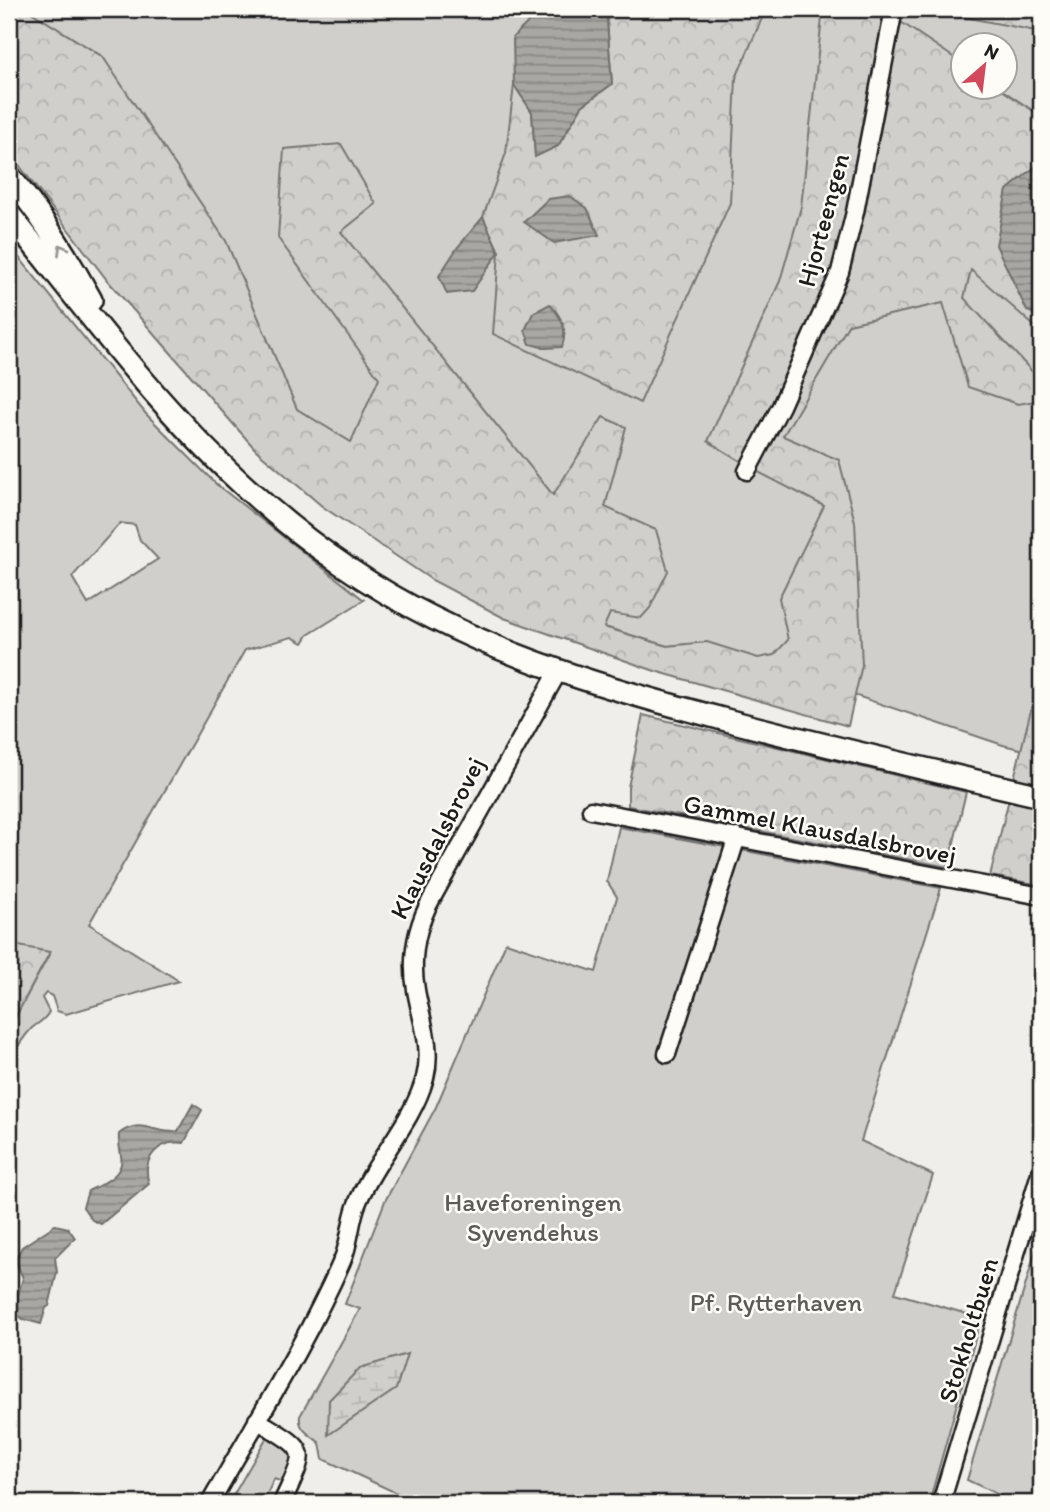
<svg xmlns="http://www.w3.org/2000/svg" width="1050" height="1512" viewBox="0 0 1050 1512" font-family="Itim,sans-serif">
  <defs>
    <pattern id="forest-crowns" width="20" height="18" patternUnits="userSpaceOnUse" patternTransform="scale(1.75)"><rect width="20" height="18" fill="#d0cfcc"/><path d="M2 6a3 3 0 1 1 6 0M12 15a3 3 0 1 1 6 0" fill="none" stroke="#b2b1af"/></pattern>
    <pattern id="wetland-marsh" width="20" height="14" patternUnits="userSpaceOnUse" patternTransform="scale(1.75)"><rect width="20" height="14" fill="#d0cfcc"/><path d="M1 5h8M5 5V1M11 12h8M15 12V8" fill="none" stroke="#b2b1af"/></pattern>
    <pattern id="water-rules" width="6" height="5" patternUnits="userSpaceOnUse" patternTransform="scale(1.75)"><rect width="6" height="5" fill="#a8a7a3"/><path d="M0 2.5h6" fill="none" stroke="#888784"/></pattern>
  </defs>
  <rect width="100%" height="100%" fill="#f0eeea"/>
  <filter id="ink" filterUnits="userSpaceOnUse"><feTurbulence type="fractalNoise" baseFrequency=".0143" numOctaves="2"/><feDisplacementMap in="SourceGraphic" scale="14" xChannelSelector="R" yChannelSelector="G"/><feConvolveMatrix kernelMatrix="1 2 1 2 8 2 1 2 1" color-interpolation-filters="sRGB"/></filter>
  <g filter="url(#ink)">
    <!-- green -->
    <path fill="#d0cfcc" stroke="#767674" stroke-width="2" fill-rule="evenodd" d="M 26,9 L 1041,9 L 1041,754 L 1003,745 L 699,643 L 667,646 L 604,627 L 311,465 L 103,57 ZM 962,46 L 1004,46 L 1004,88 L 962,88 Z
      M 9,245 L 146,414 L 216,484 L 364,600 L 308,635 L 303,643 L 292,637 L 245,650 L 89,924 L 179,981 L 66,1014 L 57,1011 L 52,996 L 46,993 L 42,998 L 49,1012 C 44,1021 39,1022 32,1028 C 22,1038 15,1051 9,1063 L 9,1029 L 50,953 L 19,947 L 9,954 ZM 120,523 L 135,525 L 140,540 L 158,559 L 88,604 L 72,577 Z
      M 619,827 L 941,888 L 861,1141 L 933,1175 L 895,1293 L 981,1318 L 929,1503 L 418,1503 L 323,1459 L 320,1443 C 311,1435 298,1430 300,1416 L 360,1309 L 345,1304 L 385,1201 L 436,1107 L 506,942 L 596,972 L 617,897 L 607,881 Z
      M 1041,1233 L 1041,1503 L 1016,1503 L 967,1480 Z
      M 268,1435 L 289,1449 L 292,1460 L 283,1482 L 274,1479 L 263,1503 L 229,1503 Z"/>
    <!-- forest -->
    <path fill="url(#forest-crowns)" stroke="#767674" stroke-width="2" d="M 9,9 L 26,9 L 103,57 L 226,241 L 297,409 L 351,442 L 379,378 L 278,238 L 284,149 L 341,144 L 376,204 L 341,232 L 553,495 L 603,417 L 626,427 L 605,507 L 656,530 L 668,571 L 650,608 L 641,618 L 610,613 L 604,627 L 667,646 L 707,642 L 758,658 L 774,655 L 788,640 L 779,598 L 824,506 L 760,473 L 708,441 L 780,281 L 801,207 L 823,9 L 886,9 L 889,14 L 962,63 L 962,88 L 999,88 L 1041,116 L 1041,332 L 971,270 L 964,298 L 1041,381 L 1041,400 L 1018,404 L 968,387 L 943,303 L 849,324 L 783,436 L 839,460 L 855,522 L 862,665 L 848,726 L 655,671 L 504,618 L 432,580 L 323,507 L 256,450 L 107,280 L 9,152 Z
      M 606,9 L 766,9 L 736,78 L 730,203 L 640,403 L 493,334 L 499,252 L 483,217 L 506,153 L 514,85 L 532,112 L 535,156 L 558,146 L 582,106 L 612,84 Z
      M 932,9 L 1041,9 L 1041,32 L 943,13 Z
      M 1041,669 L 1041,885 L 990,876 Z
      M 643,715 L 966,792 L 948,867 L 628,806 L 628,787 Z
      M 19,946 L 50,952 L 9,1029 L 9,954 Z"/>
    <!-- wetland -->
    <path fill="url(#wetland-marsh)" stroke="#767674" stroke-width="2" d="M 407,1354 L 396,1389 L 328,1435 L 329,1400 L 360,1368 Z"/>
    <!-- water -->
    <path fill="url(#water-rules)" stroke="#706f6d" stroke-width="2" d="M 542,9 L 606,9 L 612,84 L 582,106 L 558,146 L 535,157 L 532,112 L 514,85 L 513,37 Z
      M 1041,162 L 1041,316 L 1027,311 L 996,245 L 1007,190 Z
      M 570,196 L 587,208 L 599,235 L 554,243 L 524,222 L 548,199 Z
      M 483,217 L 499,252 L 472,291 L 447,294 L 439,276 L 457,248 Z
      M 550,304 C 562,318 568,329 562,347 L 545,348 L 530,344 L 525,330 L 533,313 Z
      M 193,1104 L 202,1110 L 184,1143 C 158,1139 141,1159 149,1184 L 101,1224 L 92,1220 L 83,1207 L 88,1191 C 102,1184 125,1175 121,1156 C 120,1148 118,1143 119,1134 C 142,1116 156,1136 178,1131 Z
      M 55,1225 L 68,1228 L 75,1238 L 55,1258 L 57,1272 L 49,1306 L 46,1308 L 41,1324 L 23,1319 L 13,1311 L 23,1278 L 15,1260 L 22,1247 Z"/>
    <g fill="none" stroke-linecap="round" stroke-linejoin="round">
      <!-- street casing -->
      <g stroke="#1c1c1c" stroke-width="21">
        <path id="street" d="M 747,471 L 781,406 L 840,272 L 855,212 L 894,9
          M 591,810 L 1041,896
          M 667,1054 L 737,837
          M 257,1420 C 310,1453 308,1446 282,1503
          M 210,1503 C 254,1425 306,1343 342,1261 C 350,1243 350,1222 357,1204 C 374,1161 412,1124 425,1078 C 433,1047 421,1020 416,990 C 410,956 416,927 432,898 L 558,672
          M 941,1503 L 1041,1170"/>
      </g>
      <!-- secondary casing -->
      <g stroke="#1c1c1c" stroke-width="26">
        <path id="secondary" d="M 9,176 C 42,215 67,256 91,300
          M 9,214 C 83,306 155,404 242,484 C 298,536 365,584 433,618 C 528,666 628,694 730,721 C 833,748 937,772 1041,796"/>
      </g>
      <!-- street -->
      <use href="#street" stroke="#fdfcf7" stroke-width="16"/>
      <!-- secondary -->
      <use href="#secondary" stroke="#fdfcf7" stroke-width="21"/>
    </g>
    <!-- one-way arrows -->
    <defs><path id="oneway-chevron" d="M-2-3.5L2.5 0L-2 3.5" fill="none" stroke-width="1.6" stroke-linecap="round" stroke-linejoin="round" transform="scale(1.75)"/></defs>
    <use stroke="#989794" href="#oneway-chevron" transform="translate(62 249) rotate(-120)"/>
  </g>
  <g text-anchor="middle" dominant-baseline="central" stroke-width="5" stroke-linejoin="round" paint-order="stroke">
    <!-- street labels -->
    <g font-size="26" fill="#1c1c1c" stroke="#fdfcf7">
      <text transform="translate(823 220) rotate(-75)">Hjorteengen</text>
      <text transform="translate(820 829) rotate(11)">Gammel Klausdalsbrovej</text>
      <text transform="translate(437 838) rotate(-63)">Klausdalsbrovej</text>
      <text transform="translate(968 1330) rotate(-73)">Stokholtbuen</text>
    </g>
    <!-- park labels -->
    <g font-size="26" fill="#5b5b5a" stroke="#fdfcf7">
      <text x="533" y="1202">Haveforeningen<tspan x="533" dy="30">Syvendehus</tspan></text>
      <text x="776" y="1302">Pf. Rytterhaven</text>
    </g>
  </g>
  <!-- margin -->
  <rect width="1050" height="1512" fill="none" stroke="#fdfcf7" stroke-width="35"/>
  <rect x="18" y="18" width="1015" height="1477" fill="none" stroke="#1c1c1c" stroke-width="2.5" filter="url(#ink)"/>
  <!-- north arrow -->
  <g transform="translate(984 66) rotate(28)"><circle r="33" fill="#fdfcf7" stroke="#a3a29f" stroke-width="2"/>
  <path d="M0-5L12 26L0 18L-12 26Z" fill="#d1495b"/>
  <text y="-10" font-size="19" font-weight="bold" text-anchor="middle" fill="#1c1c1c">N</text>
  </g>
</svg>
